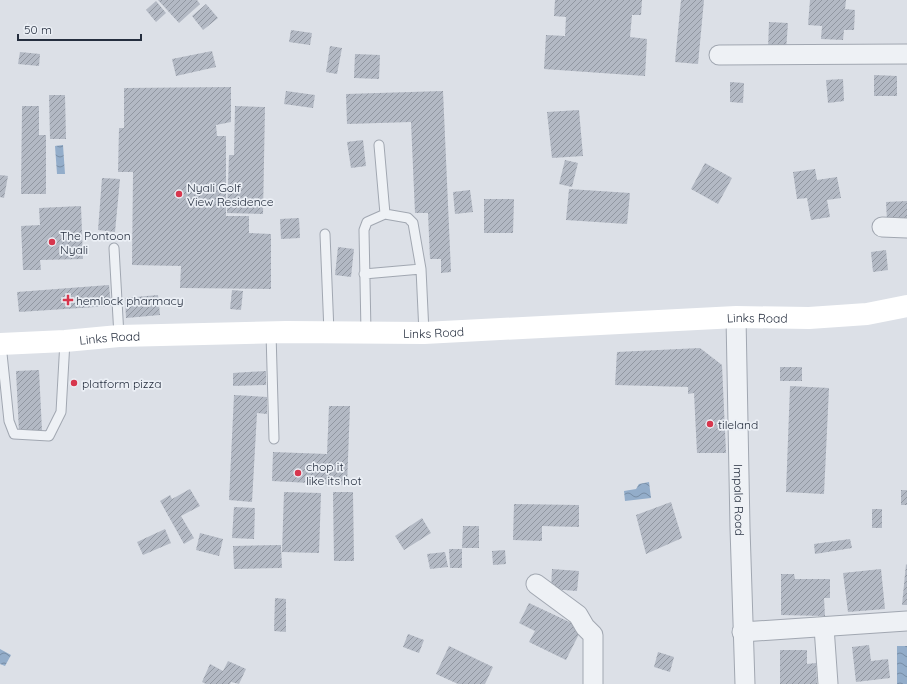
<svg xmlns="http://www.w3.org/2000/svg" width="907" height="684" viewBox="0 0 907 684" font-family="Quicksand,sans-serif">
  <defs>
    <pattern id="water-waves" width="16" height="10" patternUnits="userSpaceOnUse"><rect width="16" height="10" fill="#93adca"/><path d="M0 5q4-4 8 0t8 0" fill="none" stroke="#788da5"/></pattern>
    <pattern id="building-hatch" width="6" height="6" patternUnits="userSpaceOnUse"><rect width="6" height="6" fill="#b3b9c4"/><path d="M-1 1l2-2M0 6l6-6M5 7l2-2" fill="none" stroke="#9197a1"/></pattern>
  </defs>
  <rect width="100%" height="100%" fill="#dce0e7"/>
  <!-- water -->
  <path fill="url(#water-waves)" d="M 63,145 L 65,174 L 57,174 L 55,146 Z
    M 649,482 L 651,498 L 625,501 L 624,491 L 636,489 L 639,484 Z
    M 897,646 L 907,646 L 907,684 L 897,684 Z
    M 0,649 L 11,655 L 5,666 L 0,664 Z"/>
  <!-- building -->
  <path fill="url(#building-hatch)" d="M 158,0 L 197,0 L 200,4 L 179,23 Z
    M 555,0 L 642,0 L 641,15 L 632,15 L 630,37 L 647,39 L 645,76 L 544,69 L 546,35 L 565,36 L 566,17 L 554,16 Z
    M 681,0 L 704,0 L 698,64 L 675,62 Z
    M 810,0 L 846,0 L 845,9 L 855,10 L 854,30 L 844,30 L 843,40 L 821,39 L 822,26 L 808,25 Z
    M 156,1 L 166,13 L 156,22 L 146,10 Z
    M 206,4 L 218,18 L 203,30 L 192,16 Z
    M 769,22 L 788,23 L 786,50 L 768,49 Z
    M 291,30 L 312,33 L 310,45 L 289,42 Z
    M 330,46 L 342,48 L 337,74 L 326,72 Z
    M 212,51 L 216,67 L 176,76 L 172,59 Z
    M 20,52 L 40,54 L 39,66 L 18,64 Z
    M 355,54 L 380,55 L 379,79 L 354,78 Z
    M 874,75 L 897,76 L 897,96 L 874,96 Z
    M 843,79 L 844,101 L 828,103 L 826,80 Z
    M 730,82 L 744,83 L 743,103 L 730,102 Z
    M 231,87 L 231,122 L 216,125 L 217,136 L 226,136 L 226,216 L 249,216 L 249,233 L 271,234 L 271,289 L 180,288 L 181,266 L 132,265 L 133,172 L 118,172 L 119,128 L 124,128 L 124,88 Z
    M 286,91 L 315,95 L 313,108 L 284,104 Z
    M 443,91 L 451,272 L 441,273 L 441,259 L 430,259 L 428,213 L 415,213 L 411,122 L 347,124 L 346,94 Z
    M 49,95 L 65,95 L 66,139 L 50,139 Z
    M 22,106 L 39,106 L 39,135 L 46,135 L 46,194 L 21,194 Z
    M 235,106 L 265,107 L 263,214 L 227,213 L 229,155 L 234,155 Z
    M 579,110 L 583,156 L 552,158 L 547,112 Z
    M 363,140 L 366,166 L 351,168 L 347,142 Z
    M 565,160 L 578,163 L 572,187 L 559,184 Z
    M 705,163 L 732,178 L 718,204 L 691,189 Z
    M 815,169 L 817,180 L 837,177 L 841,198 L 827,200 L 830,217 L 811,220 L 807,198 L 797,199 L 793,172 Z
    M 0,175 L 8,176 L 4,198 L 0,197 Z
    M 102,178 L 120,179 L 115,232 L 98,230 Z
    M 569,189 L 630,193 L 627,224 L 566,220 Z
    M 470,190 L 473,212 L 455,214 L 453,192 Z
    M 484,199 L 514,199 L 513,233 L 484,233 Z
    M 907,201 L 907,219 L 887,221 L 886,202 Z
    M 81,206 L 83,259 L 40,260 L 41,270 L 23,270 L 21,226 L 40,225 L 39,208 Z
    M 299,218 L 300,238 L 281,239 L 280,219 Z
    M 338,247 L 354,249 L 351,277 L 335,275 Z
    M 886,250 L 888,270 L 873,272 L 871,252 Z
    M 109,285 L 111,306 L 19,312 L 17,292 Z
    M 232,290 L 243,291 L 241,310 L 230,309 Z
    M 158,295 L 160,315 L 126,318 L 125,298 Z
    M 700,348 L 722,365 L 726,453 L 697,453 L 694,393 L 688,394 L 688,387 L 615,385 L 617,352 Z
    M 780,367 L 802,367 L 802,381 L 780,381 Z
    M 39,370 L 42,431 L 19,432 L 16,371 Z
    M 266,371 L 266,385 L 233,386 L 233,373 Z
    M 790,386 L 829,388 L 824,494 L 786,492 Z
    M 234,395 L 267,397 L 267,414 L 257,413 L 252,502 L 229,500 Z
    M 329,406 L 350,406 L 347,485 L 272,481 L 273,452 L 327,454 Z
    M 190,489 L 200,506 L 181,516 L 194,538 L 184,544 L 160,501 L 170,495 L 172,499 Z
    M 901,490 L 907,490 L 907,505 L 901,505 Z
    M 284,492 L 321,493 L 319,553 L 282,552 Z
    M 333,492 L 353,492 L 354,561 L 334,561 Z
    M 671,502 L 682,538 L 646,554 L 636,515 Z
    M 514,504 L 579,505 L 579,527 L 542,526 L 542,541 L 513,540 Z
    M 234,507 L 255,508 L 254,539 L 232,538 Z
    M 872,509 L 882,509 L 882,528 L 872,528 Z
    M 422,518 L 431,533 L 404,550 L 395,536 Z
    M 463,526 L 479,526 L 479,548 L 462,548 Z
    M 165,529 L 171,543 L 143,555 L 137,542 Z
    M 200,533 L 223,539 L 219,556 L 196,550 Z
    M 850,539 L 852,548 L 815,554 L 814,544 Z
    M 281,545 L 282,568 L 234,569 L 233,546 Z
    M 449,549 L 462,549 L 462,568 L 450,568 Z
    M 505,550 L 506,564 L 493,565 L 492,551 Z
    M 445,552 L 448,567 L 430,569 L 427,554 Z
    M 906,564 L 907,565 L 907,605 L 902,605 Z
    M 552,569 L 579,571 L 577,591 L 551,589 Z
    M 881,569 L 885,609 L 848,612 L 843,573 Z
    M 781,574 L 794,574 L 795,579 L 830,579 L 830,598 L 824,598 L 825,616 L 781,615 Z
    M 275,598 L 286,599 L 286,632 L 274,631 Z
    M 529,603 L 582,628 L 566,660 L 529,642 L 535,631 L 519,623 Z
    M 408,634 L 424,640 L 419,653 L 403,647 Z
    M 869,645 L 871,661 L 888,659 L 890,678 L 856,682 L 852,647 Z
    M 449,646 L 493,667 L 485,684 L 458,684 L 436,674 Z
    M 780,650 L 807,650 L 807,664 L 816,663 L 817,684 L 780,684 Z
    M 658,652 L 674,657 L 670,672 L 654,667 Z
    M 228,661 L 246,669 L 239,684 L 231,682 L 230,684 L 206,684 L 202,682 L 210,664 L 223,671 Z"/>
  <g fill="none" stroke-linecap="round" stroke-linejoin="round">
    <!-- lane casing -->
    <g stroke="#a1a7b1" stroke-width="11">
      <path id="lane" d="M 385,214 L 408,218 L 413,223 L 421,269
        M 325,234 L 329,332
        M 114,248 L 119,336
        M 364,274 L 421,269 L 424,333
        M 366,332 L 364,230 L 367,222 L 385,214 L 379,145
        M 271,333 L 274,439
        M 1,344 L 9,421 L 14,434 L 49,436 L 61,412 L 65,341"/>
    </g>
    <!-- street casing -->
    <g stroke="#a1a7b1" stroke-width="21">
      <g id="street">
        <path d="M 719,55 L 907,54"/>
        <path d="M 882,227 L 907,228"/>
        <path id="s1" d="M 736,317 L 740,528 L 745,684"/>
        <path d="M 536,584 L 578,615 L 585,627 L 593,635 L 593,684"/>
        <path d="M 824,627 L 828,684"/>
        <path d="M 742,632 L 907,621"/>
      </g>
    </g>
    <!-- lane -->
    <use href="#lane" stroke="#eef1f5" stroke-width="9"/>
    <!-- street -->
    <use href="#street" stroke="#eef1f5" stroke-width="19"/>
    <!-- secondary -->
    <path stroke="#fff" stroke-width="22" id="s2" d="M 0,344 L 65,341 L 119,336 L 286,332 L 424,333 L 736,317 L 809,318 L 867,314 L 907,306"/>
  </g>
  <!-- markers -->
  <g fill="#d7364d" stroke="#ebeff5" stroke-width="1.5">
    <circle cx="179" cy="194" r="4"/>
    <circle cx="52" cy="242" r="4"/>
    <path d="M66 294h4v4h4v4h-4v4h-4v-4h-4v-4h4z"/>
    <circle cx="74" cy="383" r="4"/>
    <circle cx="710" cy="424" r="4"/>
    <circle cx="298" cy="473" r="4"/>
  </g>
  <g text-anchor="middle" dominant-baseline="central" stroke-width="3.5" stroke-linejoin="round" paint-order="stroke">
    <!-- poi labels -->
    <g font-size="12" fill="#252e3e" stroke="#ebeff5" text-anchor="start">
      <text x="187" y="187">Nyali Golf<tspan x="187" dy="14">View Residence</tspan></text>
      <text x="60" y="235">The Pontoon<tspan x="60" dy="14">Nyali</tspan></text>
      <text x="76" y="300">hemlock pharmacy</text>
      <text x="82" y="383">platform pizza</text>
      <text x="718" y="424">tileland</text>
      <text x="306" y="466">chop it<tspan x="306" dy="14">like its hot</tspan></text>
    </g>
    <!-- street labels -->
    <g font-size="12" fill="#252e3e" stroke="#ebeff5">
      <text stroke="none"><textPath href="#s2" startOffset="758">Links Road</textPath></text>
      <text stroke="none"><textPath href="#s2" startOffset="434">Links Road</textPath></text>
      <text stroke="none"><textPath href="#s2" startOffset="110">Links Road</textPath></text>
      <text stroke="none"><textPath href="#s1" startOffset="183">Impala Road</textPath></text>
    </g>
  </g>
  <!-- scale -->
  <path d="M18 34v6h123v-6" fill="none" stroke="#252e3e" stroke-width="2"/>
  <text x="24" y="34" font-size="12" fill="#252e3e" stroke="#ebeff5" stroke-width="3" paint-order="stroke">50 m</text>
</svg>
